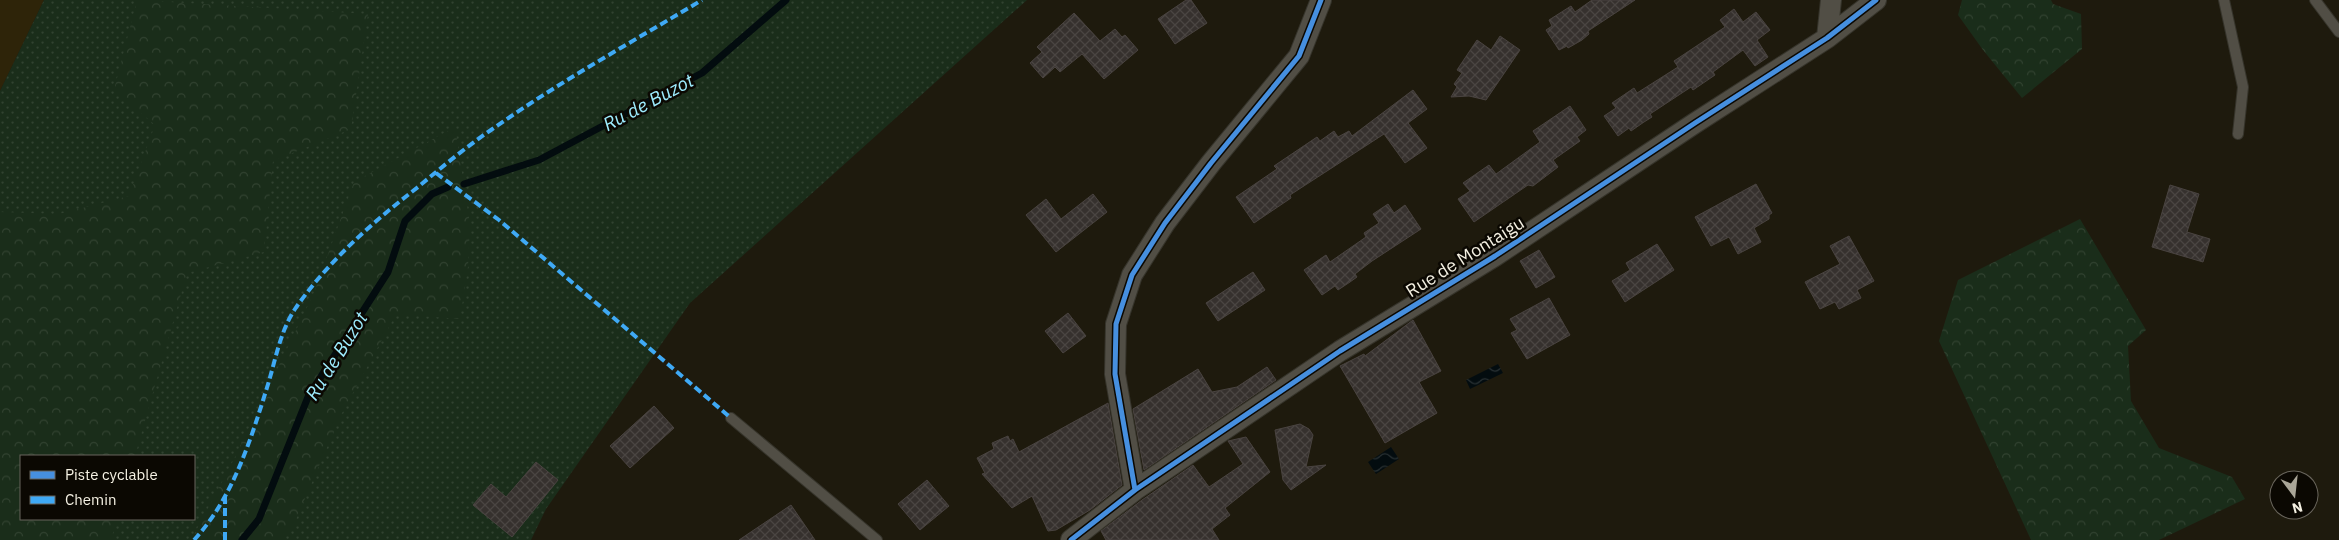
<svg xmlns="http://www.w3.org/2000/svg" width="2339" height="540" font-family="'IBM Plex Sans',sans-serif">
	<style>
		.built { fill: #2e2409 }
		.grass { fill: url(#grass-dots); fill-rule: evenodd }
		.forest { fill: url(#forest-crowns) }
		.water { fill: url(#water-waves) }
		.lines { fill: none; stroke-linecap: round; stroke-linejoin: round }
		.stream { stroke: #030c0f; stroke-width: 7 }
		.building { fill: url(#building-cross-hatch); stroke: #494340 }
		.service-casing { stroke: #36342b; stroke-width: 12 }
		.minor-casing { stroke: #36342b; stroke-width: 22 }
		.service { stroke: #514e45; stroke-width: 10 }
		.minor { stroke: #514e45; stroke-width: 20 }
		.quiet { stroke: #3fa9f5; stroke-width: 4; stroke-dasharray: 8 4; stroke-linecap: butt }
		.cycleway-casing { stroke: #0b0802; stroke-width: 8 }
		.cycleway { stroke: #468fdf; stroke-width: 5 }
		.labels { text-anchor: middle; stroke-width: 5; stroke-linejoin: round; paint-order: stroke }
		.street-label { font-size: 18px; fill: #f5f1e3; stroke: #0b0802 }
		.water-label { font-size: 19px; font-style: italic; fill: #9debfd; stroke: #0b0802 }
	</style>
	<defs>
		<pattern id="grass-dots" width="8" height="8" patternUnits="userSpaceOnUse" patternTransform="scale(1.25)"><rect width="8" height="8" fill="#1a2d1a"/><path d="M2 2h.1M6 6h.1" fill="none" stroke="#314230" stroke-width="1.8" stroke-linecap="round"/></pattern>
		<pattern id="forest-crowns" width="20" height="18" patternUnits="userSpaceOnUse" patternTransform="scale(1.25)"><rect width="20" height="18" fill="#1a2d1a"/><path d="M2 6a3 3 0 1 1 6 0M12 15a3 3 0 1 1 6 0" fill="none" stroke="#314230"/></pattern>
		<pattern id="water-waves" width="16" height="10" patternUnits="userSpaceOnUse" patternTransform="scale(1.25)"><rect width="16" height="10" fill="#030c0f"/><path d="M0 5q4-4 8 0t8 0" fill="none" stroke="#283032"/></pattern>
		<pattern id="building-cross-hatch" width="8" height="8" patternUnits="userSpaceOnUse" patternTransform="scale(1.25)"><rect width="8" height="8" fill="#36312e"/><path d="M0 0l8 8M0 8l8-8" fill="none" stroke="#4a4542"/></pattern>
	</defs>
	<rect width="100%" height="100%" fill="#1e1a0d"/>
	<!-- built -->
	<path class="built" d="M 0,0 L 44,0 L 0,91 Z"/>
	<!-- grass -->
	<path class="grass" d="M 44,0 L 1027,0 L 690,303 L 546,509 L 531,540 L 0,540 L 0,91 ZM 21,456 L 194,456 L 194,519 L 21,519 Z"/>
	<!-- forest -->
	<path class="forest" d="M 137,0 L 368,14 L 351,129 L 273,161 L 264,252 L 187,273 L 135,456 L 21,456 L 21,519 L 117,519 L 111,540 L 0,540 L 0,212 L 59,214 L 129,196 L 155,125 L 114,90 Z
		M 1962,0 L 2051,0 L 2053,4 L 2081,14 L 2082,49 L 2022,98 L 1983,50 L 1958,15 Z
		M 455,127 L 470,225 L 468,267 L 460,319 L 396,314 L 341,415 L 294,524 L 279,540 L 191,540 L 230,467 L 314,293 L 354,182 Z
		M 2080,219 L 2146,330 L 2128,346 L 2131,401 L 2159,448 L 2232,477 L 2245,499 L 2159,540 L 2031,540 L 1939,341 L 1958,280 Z"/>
	<!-- water -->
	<path class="water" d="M 1498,364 L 1503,373 L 1470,389 L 1466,380 Z
		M 1391,447 L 1399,459 L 1376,474 L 1368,462 Z"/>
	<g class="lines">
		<!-- stream -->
		<path class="stream" d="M 464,184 L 539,160 L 702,73 L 786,0
			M 242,540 L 259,519 L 308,397 L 388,272 L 405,221 L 432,194 L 448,187"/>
	</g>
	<!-- building -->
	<path class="building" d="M 1186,0 L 1191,0 L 1207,23 L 1175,44 L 1158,19 Z
		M 1592,0 L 1635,0 L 1588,31 L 1589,34 L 1582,40 L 1568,48 L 1567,46 L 1559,50 L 1546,30 L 1552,26 L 1549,20 L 1571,6 L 1575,12 Z
		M 1734,9 L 1743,22 L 1756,12 L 1770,30 L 1757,40 L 1768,57 L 1755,66 L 1743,50 L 1713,72 L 1715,75 L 1693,90 L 1691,87 L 1650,114 L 1652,117 L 1644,122 L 1631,131 L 1629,128 L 1618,136 L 1604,116 L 1616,108 L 1612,103 L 1634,88 L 1637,93 L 1678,67 L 1674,61 L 1725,27 L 1720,20 Z
		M 1074,13 L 1100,41 L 1115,29 L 1122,37 L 1125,35 L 1138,50 L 1104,79 L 1082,54 L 1060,72 L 1055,67 L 1043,78 L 1030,63 L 1042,52 L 1037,47 Z
		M 1500,36 L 1520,50 L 1486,100 L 1469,96 L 1451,97 L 1457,87 L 1454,84 L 1462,73 L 1457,70 L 1477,40 L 1491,50 Z
		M 1413,90 L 1427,109 L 1408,123 L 1427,148 L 1405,163 L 1384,134 L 1290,195 L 1291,198 L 1254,223 L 1236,197 L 1277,169 L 1274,166 L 1317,137 L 1320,141 L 1334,131 L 1338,137 L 1349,131 L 1352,136 Z
		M 1570,106 L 1586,130 L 1577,137 L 1580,141 L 1553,160 L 1558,167 L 1533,186 L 1528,185 L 1474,222 L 1458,199 L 1470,191 L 1463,183 L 1489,165 L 1496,174 L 1540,142 L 1533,131 Z
		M 1756,184 L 1772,213 L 1769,215 L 1769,219 L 1754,228 L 1761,242 L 1738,254 L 1729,237 L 1711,246 L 1695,217 Z
		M 2170,185 L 2199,194 L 2187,232 L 2210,239 L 2203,262 L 2152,247 Z
		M 1093,194 L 1107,212 L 1056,252 L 1026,215 L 1046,199 L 1061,219 Z
		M 1388,204 L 1394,213 L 1405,205 L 1421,229 L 1372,261 L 1355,274 L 1357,277 L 1350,282 L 1338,290 L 1335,286 L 1322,295 L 1304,270 L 1326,255 L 1330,262 L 1366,237 L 1364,233 L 1379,223 L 1373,214 Z
		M 1849,236 L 1874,281 L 1857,290 L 1861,298 L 1839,309 L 1835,302 L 1820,309 L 1805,282 L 1840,264 L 1830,246 Z
		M 1657,244 L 1674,270 L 1625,302 L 1612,281 L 1630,270 L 1626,263 Z
		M 1539,250 L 1555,277 L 1536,288 L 1520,261 Z
		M 1253,272 L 1265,290 L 1218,321 L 1206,303 Z
		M 1549,298 L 1570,335 L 1527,359 L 1511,333 L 1517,330 L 1510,319 Z
		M 1068,313 L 1086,336 L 1063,353 L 1045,331 Z
		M 1413,320 L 1441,371 L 1419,382 L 1437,413 L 1385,443 L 1340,366 L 1364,354 L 1365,356 Z
		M 1267,367 L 1276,380 L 1144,470 L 1133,409 L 1198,369 L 1212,392 L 1237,387 Z
		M 1108,403 L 1122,485 L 1090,510 L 1056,530 L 1048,531 L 1032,496 L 1012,508 L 982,474 L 985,473 L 977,458 L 994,449 L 992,443 L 1008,436 L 1010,441 L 1013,439 L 1019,452 Z
		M 654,406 L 674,428 L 630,468 L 610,446 Z
		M 1300,424 L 1309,429 L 1313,435 L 1306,467 L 1326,465 L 1291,490 L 1283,480 L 1275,430 Z
		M 1246,437 L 1270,472 L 1225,508 L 1230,515 L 1212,529 L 1219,540 L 1106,540 L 1101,531 L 1142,500 L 1193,465 L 1209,487 L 1243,464 L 1228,441 Z
		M 536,462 L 558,480 L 512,537 L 473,505 L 491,484 L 506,497 Z
		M 927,480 L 949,506 L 920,530 L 898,504 Z
		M 791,505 L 815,540 L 739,540 Z"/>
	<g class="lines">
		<defs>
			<path id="service" d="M 2224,0 L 2243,87 L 2238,134
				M 2315,0 L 2339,32
				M 731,418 L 877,540"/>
			<path id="minor" d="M 1827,38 L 1831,0
				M 1135,490 L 1115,374 L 1116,324 L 1132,275 L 1165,223 L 1211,163 L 1299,56 L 1321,0
				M 1071,540 L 1135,490 L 1340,351 L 1495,256 L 1695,123 L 1827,38 L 1876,0"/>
		</defs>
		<!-- service casing -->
		<use href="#service" class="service-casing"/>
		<!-- minor casing -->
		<use href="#minor" class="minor-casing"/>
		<!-- service -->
		<use href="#service" class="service"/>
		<!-- minor -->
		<use href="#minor" class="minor"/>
		<!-- quiet -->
		<path class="quiet" d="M 436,173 L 499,220 L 731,418
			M 194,540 C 234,497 252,436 269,381 C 276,357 281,330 295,309 C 328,261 373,222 418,187 C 442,167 466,147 491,130 C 559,82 632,42 702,0
			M 225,540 L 225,495"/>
		<defs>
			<path id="cycleway" d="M 1135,490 L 1115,374 L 1116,324 L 1132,275 L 1165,223 L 1211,163 L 1299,56 L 1321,0
				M 1071,540 L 1135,490 L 1340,351 L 1495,256 L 1695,123 L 1827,38 L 1876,0"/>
		</defs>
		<!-- cycleway casing -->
		<use href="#cycleway" class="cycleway-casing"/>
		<!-- cycleway -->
		<use href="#cycleway" class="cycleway"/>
	</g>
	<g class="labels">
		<!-- street labels -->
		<g class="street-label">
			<text transform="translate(1465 257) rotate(-32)" y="6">Rue de Montaigu</text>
		</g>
		<!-- water labels -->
		<g class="water-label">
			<text transform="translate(648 102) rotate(-28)" y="7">Ru de Buzot</text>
			<text transform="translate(336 356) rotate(-58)" y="7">Ru de Buzot</text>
		</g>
	</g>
	<!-- legend -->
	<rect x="20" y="455" width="175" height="65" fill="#0b0802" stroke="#69655c"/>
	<rect x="30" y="471" width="25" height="8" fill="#468fdf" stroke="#69655c"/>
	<text x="65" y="480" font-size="15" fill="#f5f1e3">Piste cyclable</text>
	<rect x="30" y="496" width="25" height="8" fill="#3fa9f5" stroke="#69655c"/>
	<text x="65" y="505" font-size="15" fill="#f5f1e3">Chemin</text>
	<!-- north arrow -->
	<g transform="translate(2294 495) rotate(165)"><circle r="24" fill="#0b0802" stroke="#69655c"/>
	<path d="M0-4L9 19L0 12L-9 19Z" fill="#aaa698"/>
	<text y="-8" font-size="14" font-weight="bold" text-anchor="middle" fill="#f5f1e3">N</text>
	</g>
</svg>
